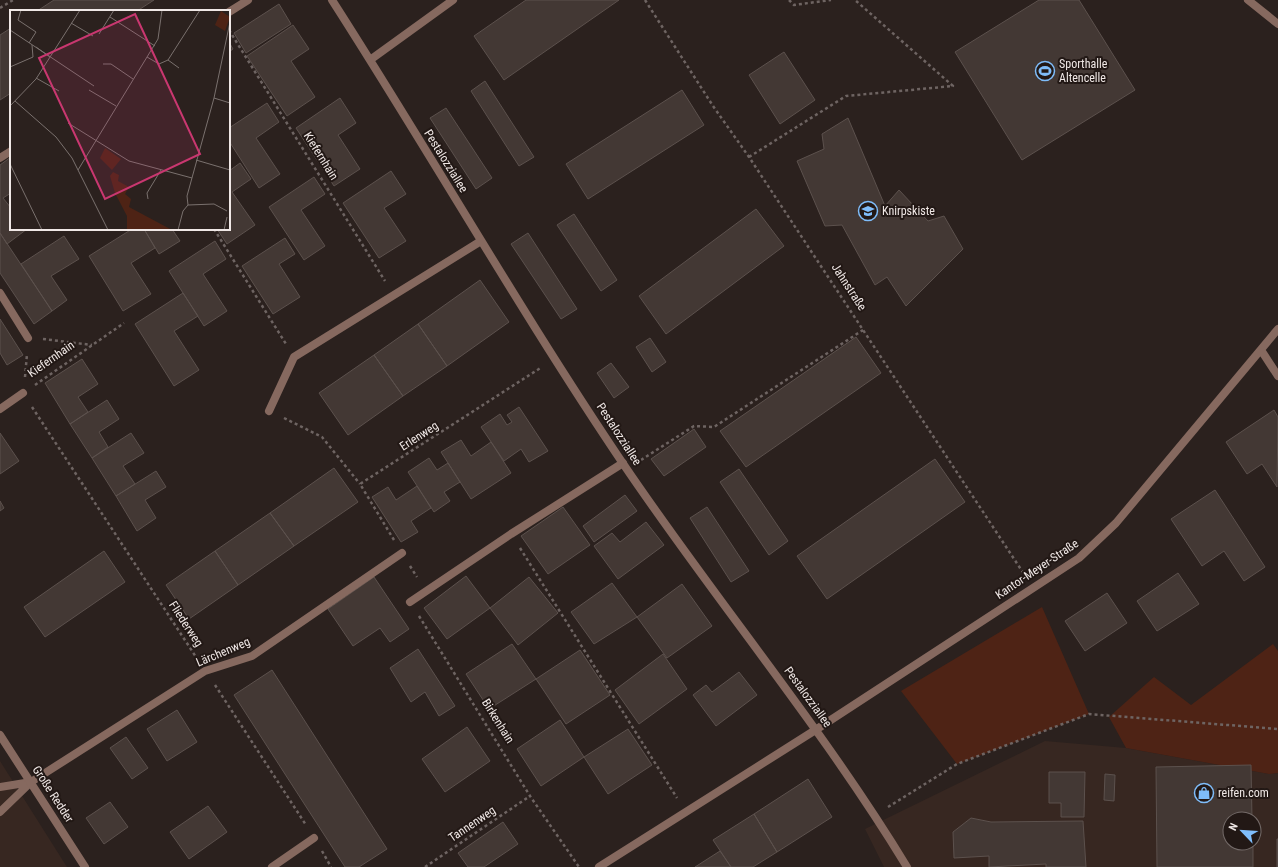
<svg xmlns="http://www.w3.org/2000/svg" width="1278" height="867" font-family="'Roboto Condensed',sans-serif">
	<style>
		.built { fill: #372721; fill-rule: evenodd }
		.green { fill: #4e2315 }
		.building { fill: #433834; stroke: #5c514d }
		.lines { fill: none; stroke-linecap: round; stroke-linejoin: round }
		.path { stroke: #6e6462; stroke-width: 2.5; stroke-dasharray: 3 3; stroke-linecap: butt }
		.service { stroke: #86695f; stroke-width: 8 }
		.minor { stroke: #86695f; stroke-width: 8 }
		.tertiary { stroke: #86695f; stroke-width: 8 }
		.labels { text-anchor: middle; stroke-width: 4; stroke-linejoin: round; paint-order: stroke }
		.poi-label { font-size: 12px; fill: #f0e8e6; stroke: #221815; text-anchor: start }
		.street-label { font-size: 12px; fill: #f0e8e6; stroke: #221815 }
		.inset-road { fill: none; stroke: #7a716e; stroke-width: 1 }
		.view { fill: #c93770; fill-opacity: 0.15; stroke: #c93770; stroke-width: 2 }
		.inset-edge { fill: none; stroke: #f0e8e6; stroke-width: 2 }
	</style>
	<rect width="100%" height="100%" fill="#2b211e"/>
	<!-- built -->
	<path class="built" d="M 1045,741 L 1126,748 L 1269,774 L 1278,773 L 1278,867 L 884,867 L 865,829 ZM 1230,819 L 1254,819 L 1254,843 L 1230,843 Z
		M 0,761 L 67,867 L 0,867 Z"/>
	<!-- green -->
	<path class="green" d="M 1042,607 L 1089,714 L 957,764 L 901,691 Z
		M 1273,644 L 1278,651 L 1278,773 L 1269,774 L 1126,748 L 1109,717 L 1154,677 L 1191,705 Z"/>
	<!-- building -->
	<path class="building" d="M 54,0 L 154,0 L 137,11 L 37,11 Z
		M 526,0 L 619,0 L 504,80 L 474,36 Z
		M 1039,0 L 1079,0 L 1135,90 L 1022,160 L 955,52 Z
		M 279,4 L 291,24 L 246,53 L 234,33 Z
		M 293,25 L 309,49 L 291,61 L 315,97 L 287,116 L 247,56 Z
		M 11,28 L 11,93 L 0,100 L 0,35 Z
		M 229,42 L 233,49 L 229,52 Z
		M 784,52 L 815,100 L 780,124 L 749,75 Z
		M 485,81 L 534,157 L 519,166 L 471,91 Z
		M 682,90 L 704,125 L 588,199 L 566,164 Z
		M 340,98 L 356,123 L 338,135 L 360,169 L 334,186 L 296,128 Z
		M 267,103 L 279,122 L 256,138 L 280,174 L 259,188 L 229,141 L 229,128 Z
		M 446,108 L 492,178 L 476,189 L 430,118 Z
		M 848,118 L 885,206 L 899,190 L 928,221 L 944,216 L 963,249 L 906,306 L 887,277 L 875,285 L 842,225 L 825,226 L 797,161 L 824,149 L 822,134 Z
		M 11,157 L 11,193 L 3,198 L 11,208 L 11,229 L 27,229 L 7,244 L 0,233 L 0,165 Z
		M 240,163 L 251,179 L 232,192 L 255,225 L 227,244 L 217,229 L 229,229 L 229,171 Z
		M 391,171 L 406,194 L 384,208 L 406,241 L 379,258 L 343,203 Z
		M 314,177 L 325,194 L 301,210 L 325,246 L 304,260 L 269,207 Z
		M 756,209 L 784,246 L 666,334 L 639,296 Z
		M 574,214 L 617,280 L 601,291 L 557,225 Z
		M 132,229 L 144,229 L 155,248 L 131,263 L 151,294 L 123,311 L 89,256 Z
		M 144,229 L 172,229 L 180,241 L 159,254 Z
		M 0,233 L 52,311 L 34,324 L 0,273 Z
		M 528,233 L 577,309 L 561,319 L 511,244 Z
		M 64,236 L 79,259 L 51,276 L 67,300 L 52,311 L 21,264 Z
		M 285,238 L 295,254 L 279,264 L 300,297 L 273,314 L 242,266 Z
		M 215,241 L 226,259 L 203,274 L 227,311 L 204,326 L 169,271 Z
		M 480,280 L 509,322 L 447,366 L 418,324 Z
		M 183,293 L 198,316 L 174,331 L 199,370 L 174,386 L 135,324 Z
		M 0,319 L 23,355 L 7,365 L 0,353 Z
		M 418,324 L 447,366 L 403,396 L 374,355 Z
		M 856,337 L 881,373 L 746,467 L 720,431 Z
		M 650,338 L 666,362 L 652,372 L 636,347 Z
		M 374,355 L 403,396 L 348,435 L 319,393 Z
		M 82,359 L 98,384 L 78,397 L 88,412 L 70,424 L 45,383 Z
		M 611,363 L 629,387 L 614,398 L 597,373 Z
		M 107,400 L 119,419 L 99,432 L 108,447 L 92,458 L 70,424 Z
		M 519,407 L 548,451 L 529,462 L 521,449 L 504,461 L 481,427 L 500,414 L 507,425 L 512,422 L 507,415 Z
		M 1274,410 L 1278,417 L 1277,487 L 1262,464 L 1247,474 L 1226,442 Z
		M 694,429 L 706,447 L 664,476 L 651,459 Z
		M 0,433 L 19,461 L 0,474 Z
		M 131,433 L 144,453 L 123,466 L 135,484 L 116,496 L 92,458 Z
		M 461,440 L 471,456 L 491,442 L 511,473 L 471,499 L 441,452 Z
		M 429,458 L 437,470 L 448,463 L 460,482 L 444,492 L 450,501 L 434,512 L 408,472 Z
		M 935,459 L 965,502 L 827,599 L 797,556 Z
		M 334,468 L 358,502 L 294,546 L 270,513 Z
		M 739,469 L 788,541 L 769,555 L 720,482 Z
		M 156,471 L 166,487 L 145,500 L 156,518 L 137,531 L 116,496 Z
		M 417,486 L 431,508 L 411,521 L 418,532 L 401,542 L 372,497 L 388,487 L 396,500 Z
		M 1215,490 L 1265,567 L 1244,581 L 1224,551 L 1202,566 L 1171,519 Z
		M 625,495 L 637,511 L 594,542 L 583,526 Z
		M 0,501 L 4,508 L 0,511 Z
		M 563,507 L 590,545 L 548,574 L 521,536 Z
		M 707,507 L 749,571 L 731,582 L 690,518 Z
		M 270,513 L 294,546 L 238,585 L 215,551 Z
		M 646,522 L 664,545 L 618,579 L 594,546 L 612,533 L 620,542 Z
		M 104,551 L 125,582 L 45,637 L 24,607 Z
		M 215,551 L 238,585 L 189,619 L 166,585 Z
		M 1178,573 L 1199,604 L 1157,631 L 1137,601 Z
		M 466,576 L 490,608 L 447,639 L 424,608 Z
		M 374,577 L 409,629 L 390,642 L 380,628 L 353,646 L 328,609 Z
		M 529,577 L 558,613 L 518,645 L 490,608 Z
		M 612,583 L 637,617 L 594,644 L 571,612 Z
		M 682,584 L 712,626 L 667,658 L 637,617 Z
		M 1107,593 L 1127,623 L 1085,651 L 1065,621 Z
		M 512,644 L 536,679 L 489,709 L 466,674 Z
		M 418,649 L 455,706 L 439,716 L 425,692 L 411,702 L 390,668 Z
		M 580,650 L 610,695 L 566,724 L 536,679 Z
		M 663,654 L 687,689 L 639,724 L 615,690 Z
		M 272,670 L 387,849 L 359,867 L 345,867 L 234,695 Z
		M 739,672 L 757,695 L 716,726 L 693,695 L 706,685 L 712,692 Z
		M 177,710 L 197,742 L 167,761 L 147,729 Z
		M 560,720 L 584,757 L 541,786 L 517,749 Z
		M 467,727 L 490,761 L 445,792 L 422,759 Z
		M 628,729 L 652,765 L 608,794 L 584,757 Z
		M 126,737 L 148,768 L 132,779 L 110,748 Z
		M 1251,765 L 1252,819 L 1230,819 L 1230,843 L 1253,843 L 1253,867 L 1157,867 L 1156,767 Z
		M 1049,772 L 1085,772 L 1084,817 L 1061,817 L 1061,803 L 1049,803 Z
		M 1105,774 L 1115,775 L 1114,801 L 1104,800 Z
		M 808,779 L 832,817 L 777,852 L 754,814 Z
		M 110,802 L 128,827 L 104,844 L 86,818 Z
		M 208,806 L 227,832 L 189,859 L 170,832 Z
		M 754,814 L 777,852 L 753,867 L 731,867 L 713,840 Z
		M 971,818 L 991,822 L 1083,821 L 1086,867 L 1046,867 L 1046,864 L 989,867 L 989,856 L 954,858 L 953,832 Z
		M 503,822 L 518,844 L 484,867 L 468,867 L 458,853 Z
		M 1277,839 L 1278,839 L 1278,867 L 1277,867 Z
		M 720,851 L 731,867 L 695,867 Z"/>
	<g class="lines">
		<!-- path -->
		<path class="path" d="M 645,0 L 713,106 L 749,157 L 1024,574
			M 789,0 L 794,5 L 831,0
			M 0,8 L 13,0
			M 229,30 L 385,281
			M 749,157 L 846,96 L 953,86 L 855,0
			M 214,229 L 286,344
			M 43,339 L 92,345
			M 25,377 L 27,354
			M 35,385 L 124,323
			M 32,407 L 196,657
			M 284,418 L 322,437 L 360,484
			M 641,460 L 694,426 L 714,427 L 863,330
			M 394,540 L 360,484 L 542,367
			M 520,548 L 677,798
			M 410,566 L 417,577
			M 419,616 L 530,796 L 579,867
			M 215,685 L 306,825
			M 888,807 L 957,764 L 1089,714 L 1278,729
			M 322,851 L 331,867
			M 425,867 L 530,796"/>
		<!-- service -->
		<path class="service" d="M 229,12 L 248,0
			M 0,158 L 11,151
			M 0,293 L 28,338
			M 410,602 L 511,534 L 623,463"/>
		<!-- minor -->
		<path class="minor" d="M 332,0 C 431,154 522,314 624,465 C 716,601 822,727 907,867
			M 1248,0 L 1278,24
			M 370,60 L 453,0
			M 1261,350 L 1278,376
			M 0,409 L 23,393
			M 269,411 L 294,357 L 481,241
			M 0,787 L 31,782
			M 0,812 L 31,782 L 205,671 L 252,656 L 402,553
			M 272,867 L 314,838
			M 599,867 L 817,729 L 1079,558 L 1116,523 L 1278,329"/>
		<!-- tertiary -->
		<path class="tertiary" d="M 0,735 L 85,867"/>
	</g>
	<!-- icons -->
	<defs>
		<symbol id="stadium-ring" viewBox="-11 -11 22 22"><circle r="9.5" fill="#221815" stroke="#7fbdfa" stroke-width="1.5"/><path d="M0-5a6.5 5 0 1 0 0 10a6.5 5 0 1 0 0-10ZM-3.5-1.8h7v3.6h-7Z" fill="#7fbdfa"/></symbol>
		<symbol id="school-ring" viewBox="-11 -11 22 22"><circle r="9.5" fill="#221815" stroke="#7fbdfa" stroke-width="1.5"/><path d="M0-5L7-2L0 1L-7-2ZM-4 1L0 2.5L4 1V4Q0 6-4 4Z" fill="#7fbdfa"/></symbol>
		<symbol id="shop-ring" viewBox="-11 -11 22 22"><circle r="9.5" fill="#221815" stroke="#7fbdfa" stroke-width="1.5"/><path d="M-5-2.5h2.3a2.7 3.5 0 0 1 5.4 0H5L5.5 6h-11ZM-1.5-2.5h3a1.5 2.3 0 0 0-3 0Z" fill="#7fbdfa"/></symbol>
	</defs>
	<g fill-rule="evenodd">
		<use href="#stadium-ring" x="1034" y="60" width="22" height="22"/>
		<use href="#school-ring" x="857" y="200" width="22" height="22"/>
		<use href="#shop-ring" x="1193" y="782" width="22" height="22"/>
	</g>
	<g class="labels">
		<!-- poi labels -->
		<g class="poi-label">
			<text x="1059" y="68">Sporthalle<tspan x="1059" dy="14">Altencelle</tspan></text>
			<text x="882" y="215">Knirpskiste</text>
			<text x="1218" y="797">reifen.com</text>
		</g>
		<!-- street labels -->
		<g class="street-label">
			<text transform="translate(321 156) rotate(58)" y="4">Kiefernhain</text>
			<text transform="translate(446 161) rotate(58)" y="4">Pestalozziallee</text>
			<text transform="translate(849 287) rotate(57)" y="4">Jahnstraße</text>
			<text transform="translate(51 359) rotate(-35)" y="4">Kiefernhain</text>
			<text transform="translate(619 434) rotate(57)" y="4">Pestalozziallee</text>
			<text transform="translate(419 436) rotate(-33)" y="4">Erlenweg</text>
			<text transform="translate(1037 569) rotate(-34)" y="4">Kantor-Meyer-Straße</text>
			<text transform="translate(186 624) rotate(57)" y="4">Fliederweg</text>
			<text transform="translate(223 652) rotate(-23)" y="4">Lärchenweg</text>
			<text transform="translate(808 697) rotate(54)" y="4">Pestalozziallee</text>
			<text transform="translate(498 721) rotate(58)" y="4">Birkenhain</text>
			<text transform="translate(53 794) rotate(57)" y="4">Große Redder</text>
			<text transform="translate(472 824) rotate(-34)" y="4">Tannenweg</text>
		</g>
	</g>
	<!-- overview -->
	<g transform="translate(10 10)">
		<rect width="220" height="220" fill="#2b211e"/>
		<path d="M 211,1 L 220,7 L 215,21 L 205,15 ZM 95,138 L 111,149 L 102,160 L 90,148 ZM 103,162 L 109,165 L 108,171 L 119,177 L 115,184 L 121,189 L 119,197 L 162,220 L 117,220 L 117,206 L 105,183 L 100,166 Z" fill="#4e2315"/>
		<path class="inset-road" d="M 11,0 L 8,10 L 26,22 L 19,33M 100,7 L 145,36M 61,13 L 83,26M 0,20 L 84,76M 89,24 L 104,0M 26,37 L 40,47M 137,47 L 149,54 L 158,50 L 190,0M 158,50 L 169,58M 93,54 L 101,54 L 123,69M 0,57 L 23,47 L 22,35M 26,68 L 49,81M 79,80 L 106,96M 204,88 L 220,93M 5,91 L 46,127 L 62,148 L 98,220M 0,96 L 26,69 L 70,0M 58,113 L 119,151 L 182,168M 186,150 L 220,160M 0,154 L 32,220M 68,160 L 148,29 L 152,0M 138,189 L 137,183 L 151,160M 178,195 L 204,194 L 217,201M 168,220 L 173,201 L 178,195 L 177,186 L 204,88 L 220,12M 214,220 L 217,207"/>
		<path class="view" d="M 125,4 L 190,144 L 95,189 L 29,48 Z"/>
		<rect width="220" height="220" class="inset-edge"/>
	</g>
	<!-- north arrow -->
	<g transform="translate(1242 831) rotate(295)"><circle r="19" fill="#221815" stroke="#746b69"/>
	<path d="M0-3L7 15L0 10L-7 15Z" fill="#7fbdfa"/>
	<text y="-6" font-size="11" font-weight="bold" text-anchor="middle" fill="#f0e8e6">N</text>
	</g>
</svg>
